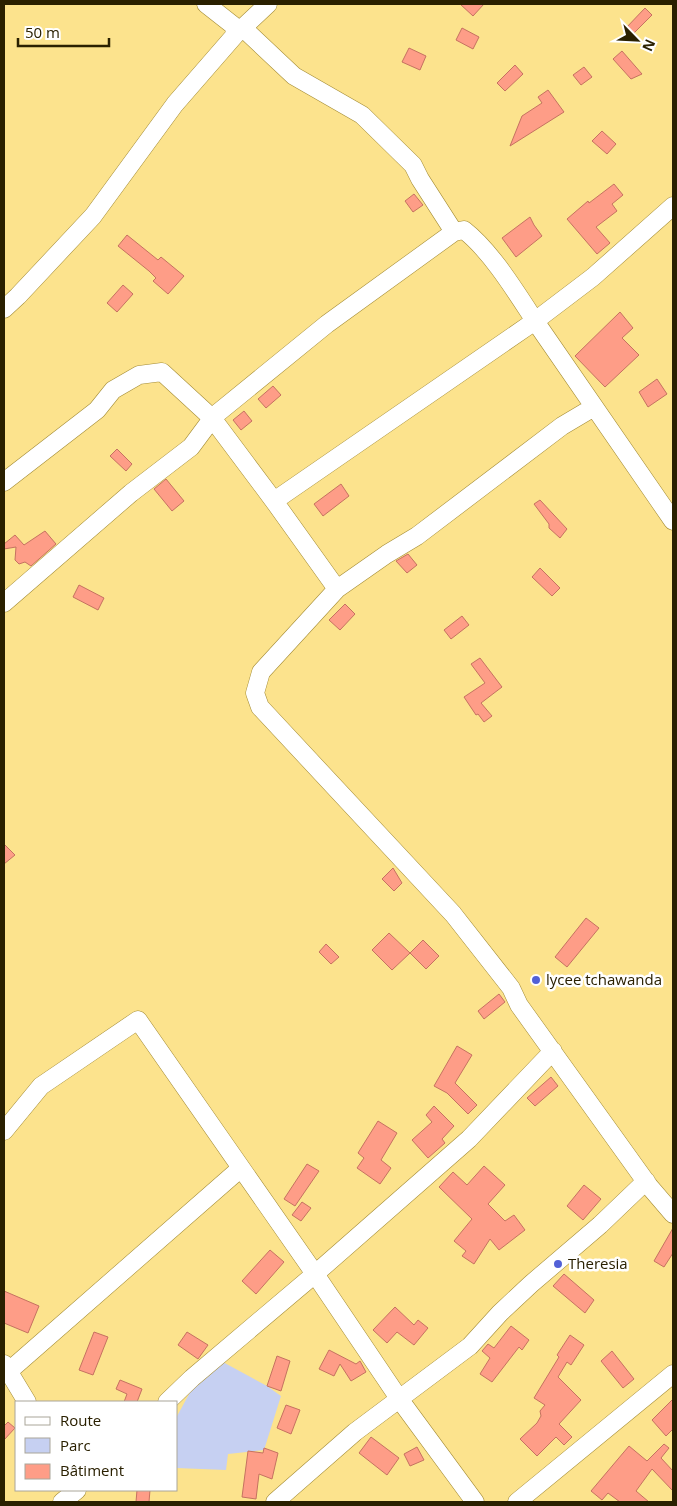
<svg xmlns="http://www.w3.org/2000/svg" width="677" height="1506" font-family="'Open Sans',sans-serif">
	<style>
		.green { fill: #c6d0f2 }
		.building { fill: #fe9d87; stroke: #c57260 }
		.lines { fill: none; stroke-linecap: round; stroke-linejoin: round }
		.minor-casing { stroke: #a38b34; stroke-width: 19 }
		.minor { stroke: #fff; stroke-width: 18 }
		.poi-dot { fill: #5261d7; stroke: #fff; stroke-width: 2 }
		.labels { text-anchor: middle; stroke-width: 5; stroke-linejoin: round; paint-order: stroke }
		.poi-label { font-size: 15px; fill: #2a2000; stroke: #fff; text-anchor: start }
	</style>
	<rect width="100%" height="100%" fill="#fce38d"/>
	<!-- green -->
	<path class="green" d="M 221,1361 L 267,1386 L 281,1396 L 264,1450 L 228,1454 L 226,1470 L 176,1468 L 176,1418 L 194,1385 Z"/>
	<!-- building -->
	<path class="building" d="M 460,4 L 484,4 L 473,16 Z
		M 645,8 L 652,15 L 632,35 L 625,29 Z
		M 462,28 L 479,37 L 473,49 L 456,40 Z
		M 409,48 L 426,56 L 420,70 L 402,62 Z
		M 622,51 L 642,74 L 631,79 L 613,59 Z
		M 515,65 L 523,74 L 505,91 L 497,83 Z
		M 584,67 L 592,77 L 581,85 L 573,75 Z
		M 548,90 L 564,112 L 510,146 L 522,116 L 542,103 L 538,97 Z
		M 602,131 L 616,144 L 607,154 L 592,141 Z
		M 614,184 L 623,195 L 612,204 L 617,211 L 596,227 L 610,243 L 597,254 L 567,219 L 588,201 L 589,203 Z
		M 414,194 L 423,205 L 413,212 L 405,201 Z
		M 530,217 L 534,225 L 542,236 L 516,257 L 502,238 Z
		M 127,235 L 158,260 L 161,257 L 184,276 L 168,294 L 153,281 L 156,278 L 149,271 L 118,246 Z
		M 123,285 L 133,294 L 117,312 L 107,303 Z
		M 620,312 L 633,328 L 622,338 L 639,355 L 605,387 L 575,356 Z
		M 657,379 L 667,394 L 648,407 L 639,392 Z
		M 273,386 L 281,395 L 266,408 L 258,399 Z
		M 244,411 L 252,421 L 241,430 L 233,420 Z
		M 117,449 L 132,464 L 126,471 L 110,456 Z
		M 166,479 L 184,501 L 172,511 L 154,489 Z
		M 341,484 L 349,496 L 323,516 L 314,504 Z
		M 540,500 L 567,529 L 560,538 L 549,528 L 549,524 L 534,504 Z
		M 45,531 L 56,544 L 31,566 L 25,562 L 19,564 L 15,560 L 16,547 L 4,549 L 4,544 L 15,535 L 24,545 Z
		M 408,554 L 417,565 L 407,573 L 396,561 Z
		M 540,568 L 560,588 L 552,596 L 532,577 Z
		M 79,585 L 104,598 L 98,610 L 73,597 Z
		M 345,604 L 355,614 L 340,630 L 329,620 Z
		M 462,616 L 469,625 L 451,639 L 444,630 Z
		M 480,658 L 502,687 L 481,703 L 492,716 L 484,722 L 478,714 L 476,715 L 464,697 L 485,683 L 471,664 Z
		M 4,844 L 15,855 L 4,864 Z
		M 393,868 L 402,883 L 394,891 L 382,879 Z
		M 586,918 L 599,928 L 567,967 L 555,957 Z
		M 389,933 L 410,953 L 392,970 L 372,950 Z
		M 423,940 L 439,956 L 426,969 L 410,953 Z
		M 326,944 L 339,957 L 331,964 L 319,952 Z
		M 499,994 L 505,1002 L 484,1019 L 478,1011 Z
		M 457,1046 L 472,1055 L 455,1083 L 477,1105 L 468,1114 L 447,1093 L 434,1086 Z
		M 551,1077 L 558,1086 L 535,1106 L 527,1098 Z
		M 434,1106 L 454,1126 L 442,1139 L 445,1143 L 428,1158 L 412,1140 L 432,1122 L 426,1115 Z
		M 378,1121 L 397,1133 L 381,1160 L 391,1168 L 380,1184 L 357,1168 L 364,1158 L 358,1153 Z
		M 307,1164 L 319,1171 L 295,1206 L 284,1199 Z
		M 484,1166 L 505,1185 L 488,1204 L 505,1221 L 514,1215 L 525,1230 L 499,1250 L 490,1239 L 474,1264 L 462,1256 L 466,1251 L 454,1241 L 472,1219 L 439,1187 L 453,1172 L 467,1185 Z
		M 584,1185 L 601,1199 L 583,1220 L 567,1206 Z
		M 302,1202 L 311,1208 L 301,1221 L 292,1215 Z
		M 673,1228 L 673,1253 L 664,1267 L 654,1261 Z
		M 270,1250 L 284,1262 L 256,1294 L 242,1281 Z
		M 564,1274 L 594,1300 L 585,1313 L 553,1286 Z
		M 4,1291 L 39,1306 L 28,1333 L 4,1323 Z
		M 395,1307 L 414,1325 L 418,1320 L 428,1328 L 414,1345 L 397,1332 L 387,1343 L 373,1330 Z
		M 511,1326 L 529,1340 L 522,1350 L 519,1347 L 492,1382 L 480,1374 L 490,1358 L 482,1351 L 488,1344 L 494,1348 Z
		M 94,1332 L 108,1337 L 93,1375 L 79,1370 Z
		M 187,1332 L 208,1345 L 198,1359 L 178,1345 Z
		M 570,1335 L 584,1345 L 571,1365 L 567,1362 L 558,1377 L 581,1400 L 559,1424 L 572,1437 L 564,1445 L 556,1437 L 537,1456 L 520,1439 L 537,1423 L 541,1416 L 540,1411 L 545,1405 L 534,1398 L 559,1357 L 557,1355 Z
		M 329,1350 L 356,1364 L 360,1361 L 366,1372 L 351,1381 L 340,1364 L 334,1376 L 319,1369 Z
		M 612,1351 L 634,1379 L 623,1388 L 601,1361 Z
		M 277,1356 L 290,1361 L 281,1391 L 267,1386 Z
		M 120,1380 L 142,1389 L 137,1402 L 124,1402 L 127,1394 L 116,1389 Z
		M 673,1399 L 673,1429 L 666,1436 L 652,1420 Z
		M 286,1405 L 300,1410 L 291,1434 L 277,1428 Z
		M 8,1422 L 15,1428 L 4,1440 L 4,1426 Z
		M 371,1437 L 399,1458 L 387,1475 L 359,1453 Z
		M 664,1444 L 669,1448 L 661,1458 L 673,1471 L 673,1491 L 652,1469 L 636,1491 L 649,1502 L 620,1502 L 608,1493 L 602,1500 L 591,1491 L 629,1446 L 647,1461 Z
		M 417,1447 L 424,1460 L 410,1466 L 404,1454 Z
		M 264,1448 L 278,1453 L 272,1479 L 259,1474 L 256,1499 L 242,1497 L 248,1451 L 263,1453 Z
		M 137,1490 L 150,1490 L 149,1502 L 136,1502 Z"/>
	<g class="lines">
		<defs>
			<path id="minor" d="M 206,4 L 234,26 L 235,35
				M 243,28 L 294,76 L 362,115 L 413,165 L 420,179 L 454,232
				M 4,309 L 18,296 L 93,216 L 175,104 L 235,35 L 268,4
				M 4,482 L 97,410 L 113,390 L 139,375 L 162,372 L 212,418 L 274,501 L 337,589 L 261,672 L 255,693 L 260,707 L 453,914 L 511,988 L 519,1005 L 649,1186 L 673,1214
				M 274,501 L 535,321 L 673,521
				M 337,589 L 387,554 L 417,536 L 562,426 L 594,407
				M 4,603 L 131,493 L 191,447 L 214,416 L 327,324 L 454,232 L 464,230 C 491,251 516,292 535,321 L 593,277 L 673,206
				M 4,1131 L 41,1086 L 138,1020 L 315,1274 L 400,1400 L 475,1502
				M 4,1364 L 27,1402
				M 9,1371 L 241,1168
				M 167,1402 L 192,1378 L 315,1274 L 469,1139 L 553,1051
				M 62,1502 L 77,1490
				M 275,1502 L 355,1432 L 470,1346 L 500,1313 L 531,1284 L 600,1225 L 646,1181
				M 517,1502 L 673,1374"/>
		</defs>
		<!-- minor casing -->
		<use href="#minor" class="minor-casing"/>
		<!-- minor -->
		<use href="#minor" class="minor"/>
	</g>
	<!-- markers -->
	<g class="poi-dot">
		<circle cx="536" cy="980" r="5"/>
		<circle cx="558" cy="1264" r="5"/>
	</g>
	<g class="labels">
		<!-- poi labels -->
		<g class="poi-label">
			<text x="546" y="985">lycee tchawanda</text>
			<text x="568" y="1269">Theresia</text>
		</g>
	</g>
	<!-- border -->
	<rect width="677" height="1506" fill="none" stroke="#2a2000" stroke-width="10"/>
	<!-- legend -->
	<rect x="15" y="1401" width="162" height="90" fill="#ffffff" stroke="#aaa699"/>
	<rect x="25" y="1417" width="25" height="8" fill="#ffffff" stroke="#aaa699"/>
	<text x="60" y="1426" font-size="15" fill="#2a2000">Route</text>
	<rect x="25" y="1438" width="25" height="15" fill="#c6d0f2" stroke="#aaa699"/>
	<text x="60" y="1451" font-size="15" fill="#2a2000">Parc</text>
	<rect x="25" y="1464" width="25" height="15" fill="#fe9d87" stroke="#aaa699"/>
	<text x="60" y="1476" font-size="15" fill="#2a2000">Bâtiment</text>
	<!-- north arrow -->
	<g transform="translate(637 40) rotate(114)" stroke="#ffffff" stroke-width="4" paint-order="stroke">
	<path d="M0-4L9 19L0 12L-9 19Z" fill="#2a2000"/>
	<text y="-8" font-size="14" font-weight="bold" text-anchor="middle" fill="#2a2000">N</text>
	</g>
	<!-- scale -->
	<path d="M18 38v8h91v-8" fill="none" stroke="#2a2000" stroke-width="2.5"/>
	<text x="25" y="38" font-size="15" fill="#2a2000" stroke="#ffffff" stroke-width="4" paint-order="stroke">50 m</text>
</svg>
